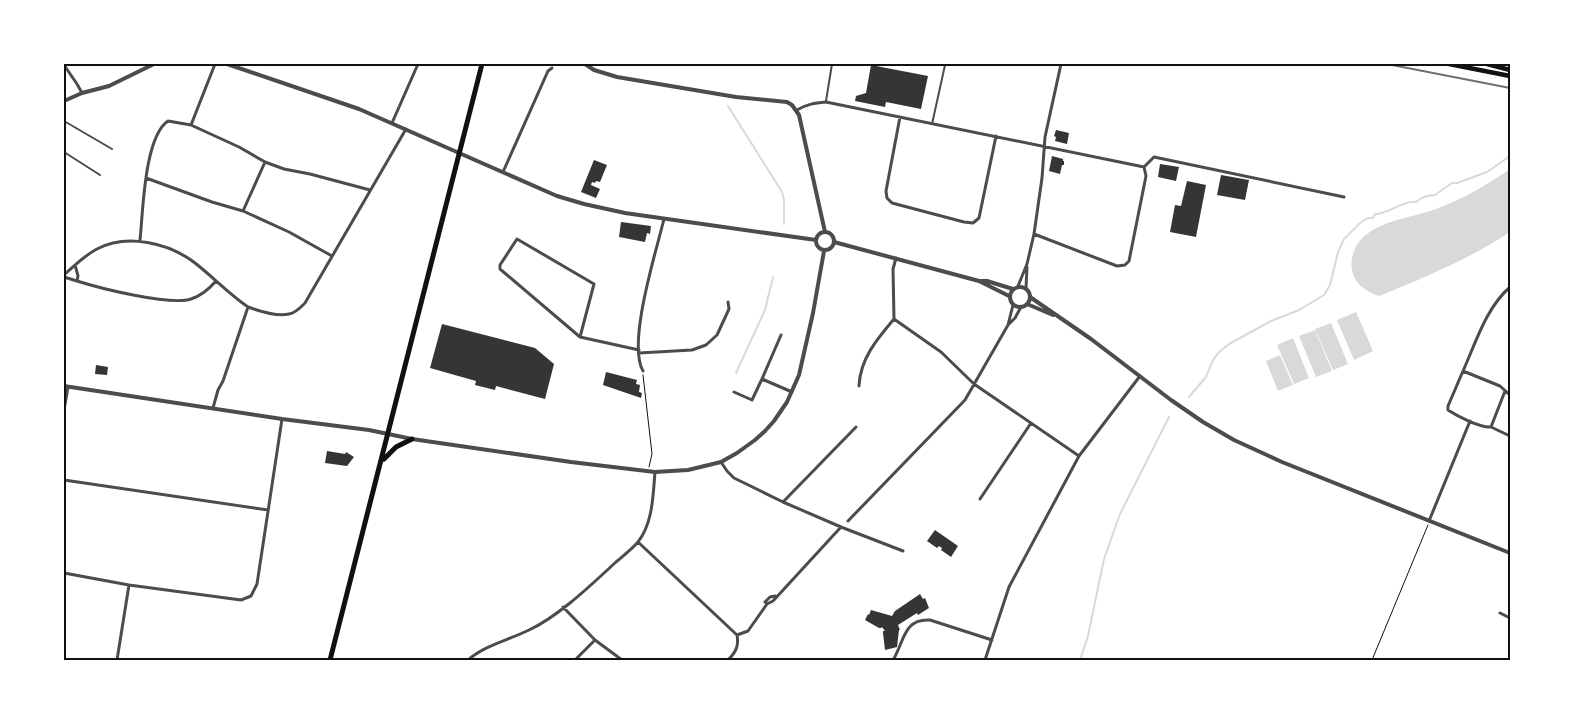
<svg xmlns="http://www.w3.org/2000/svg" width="1574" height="724" font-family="'Sofia Sans Condensed',sans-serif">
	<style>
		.water { fill: #d9d9d9 }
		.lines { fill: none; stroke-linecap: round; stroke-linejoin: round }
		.stream { stroke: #d9d9d9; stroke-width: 2 }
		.building { fill: #353535 }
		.path { stroke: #111; stroke-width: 1 }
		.service { stroke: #4c4c4c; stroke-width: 2 }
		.minor { stroke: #4c4c4c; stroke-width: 3 }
		.tertiary { stroke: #4c4c4c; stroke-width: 4 }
		.secondary { stroke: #111; stroke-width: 4.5 }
		.primary { stroke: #111; stroke-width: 5 }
		.rail { stroke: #707070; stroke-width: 2 }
		.neatline { fill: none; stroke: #111; stroke-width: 2 }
	</style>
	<rect width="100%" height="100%" fill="#fff"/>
	<!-- water -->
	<path class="water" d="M 1510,169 L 1510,232 C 1469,259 1424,278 1379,296 C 1373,294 1367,291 1362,287 C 1345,273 1350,246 1367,234 C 1385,220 1414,217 1436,209 C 1463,199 1487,185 1510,169 Z
		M 1356,312 L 1373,351 L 1354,360 L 1337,320 Z
		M 1331,323 L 1348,364 L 1333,370 L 1315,329 Z
		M 1315,330 L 1332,371 L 1316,377 L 1299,336 Z
		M 1293,338 L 1309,378 L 1294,384 L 1277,345 Z
		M 1280,355 L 1293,385 L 1278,391 L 1266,361 Z"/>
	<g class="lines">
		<!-- stream -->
		<path class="stream" d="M 728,106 L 782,192 L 784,200 L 784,224
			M 736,373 L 765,310 L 773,277
			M 1189,397 L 1206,377 L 1212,362 L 1218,353 L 1229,344 L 1271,321 L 1299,310 L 1324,295 L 1330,285 L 1338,252 L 1344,239 L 1360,223 L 1368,218 L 1373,218 L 1375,214 C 1388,214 1404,200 1416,202 C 1422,197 1428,195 1435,195 L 1452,183 L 1457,183 L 1487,172 L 1510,156
			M 1080,660 L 1088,636 L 1104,559 L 1120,514 L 1169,417"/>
	</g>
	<!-- building -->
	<path class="building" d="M 871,65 L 928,76 L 921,109 L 886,102 L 885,107 L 855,101 L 856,96 L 866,93 Z
		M 1056,130 L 1069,133 L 1067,144 L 1055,141 L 1056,137 L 1054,136 Z
		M 1052,156 L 1063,159 L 1063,161 L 1064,161 L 1064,165 L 1062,165 L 1060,174 L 1049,171 Z
		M 594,160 L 607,165 L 600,182 L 596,181 L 595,183 L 592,182 L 591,185 L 600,189 L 596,198 L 581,192 Z
		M 1160,164 L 1179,167 L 1176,181 L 1158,177 Z
		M 1221,175 L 1249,180 L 1245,200 L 1217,195 Z
		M 1187,181 L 1206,185 L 1196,237 L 1170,232 L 1175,205 L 1181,206 Z
		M 621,222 L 651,226 L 650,234 L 647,233 L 645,242 L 619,237 Z
		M 442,324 L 535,348 L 554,364 L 545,399 L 496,386 L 495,390 L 475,385 L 476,381 L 430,368 Z
		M 96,365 L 108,367 L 107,375 L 95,374 Z
		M 606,372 L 637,380 L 636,384 L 640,385 L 639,392 L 642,393 L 641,398 L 603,385 Z
		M 327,451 L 345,454 L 346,452 L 354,457 L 347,466 L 325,463 Z
		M 935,530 L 958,546 L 951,557 L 941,550 L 942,548 L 939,546 L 937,548 L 927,541 Z
		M 920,594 L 923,599 L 925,598 L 929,608 L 918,615 L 917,613 L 898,625 L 900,630 L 899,630 L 897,647 L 885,650 L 883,633 L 883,631 L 885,631 L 882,627 L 881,628 L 879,628 L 865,620 L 868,614 L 869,615 L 871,610 L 892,616 L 895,611 Z"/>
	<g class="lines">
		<!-- path -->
		<path class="path" d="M 643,375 L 652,454 L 649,467
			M 1372,660 L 1428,525"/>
		<!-- service -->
		<path class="service" d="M 826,101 L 832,64
			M 64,121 L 112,149
			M 932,124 L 945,65
			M 64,152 L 100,175"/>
		<!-- minor -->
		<path class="minor" d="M 64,65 L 77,84 L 82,93
			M 797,110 C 807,104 815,103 826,102 L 1144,167 L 1146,176 L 1129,261 L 1125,265 L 1117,266 L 1034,234
			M 900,117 L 886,191 L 887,198 L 892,203 L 964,222 L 973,223 L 979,218 L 996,136
			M 392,123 L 418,64
			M 191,125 L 239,147 L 265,162 L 284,169 L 310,174 L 370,190
			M 1144,167 L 1154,157 L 1344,197
			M 503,172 L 548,71 L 552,68
			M 146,178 L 212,202 L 243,211 L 289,232 L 332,256
			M 243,211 L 265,162
			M 140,240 C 143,213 144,137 168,121 L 191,125 L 215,64
			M 896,258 L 893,269 L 894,319 L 941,352 L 974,384 L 1079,456
			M 75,265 L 78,276 L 77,281 C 99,288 170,306 191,299 C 201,296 209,289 216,281
			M 64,275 C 74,266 85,255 97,249 C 127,233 169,243 195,263 C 213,277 229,294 248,307 L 223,381 L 218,390 L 213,408
			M 64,277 L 77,281
			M 1018,286 L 1027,264 L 1034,234 L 1042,178 L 1045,137 L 1061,64
			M 1026,288 L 1027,267
			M 1013,305 L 1008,325 L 1015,318 L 1021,307
			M 248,307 C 259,311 277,317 289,314 C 296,313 301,307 305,303 L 406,129
			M 781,335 L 762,379 L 792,392
			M 580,337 L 594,284 L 517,239 L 500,265 L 500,269 L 580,337 L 639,350
			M 639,353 L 692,350 L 706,345 L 717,335 L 729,309 L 728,302
			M 643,371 C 627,343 656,252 664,219
			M 1463,371 C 1476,342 1486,308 1510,287
			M 859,386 C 860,359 877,339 894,319
			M 1505,391 L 1491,427 C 1480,428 1457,416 1448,410 L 1448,406 L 1463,371 L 1500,386 L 1510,395
			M 734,392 L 752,400 L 762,379
			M 64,410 L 68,387
			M 1491,427 L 1510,436
			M 721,462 L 727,471 L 734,478 L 783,502 L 841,527 L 903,551
			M 64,480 L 268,510
			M 980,499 L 1031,423
			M 783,502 L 856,427
			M 848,521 L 965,400 L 1008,325
			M 1429,521 L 1470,421
			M 638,542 L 737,635
			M 64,573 L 129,585 L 241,600 L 251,596 L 257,584 L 282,419
			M 767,604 L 765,602 L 770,597 L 775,596
			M 563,607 L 595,640 L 622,660
			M 1500,613 L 1510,618
			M 737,635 L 748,631 L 767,604 L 773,601 L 841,527
			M 117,660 L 129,585
			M 468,660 C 485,645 509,640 529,630 C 559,616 591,585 616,562 C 623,556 632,549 638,542 C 653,523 653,495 655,472
			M 575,660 L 595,640
			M 728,660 C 736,652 739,646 737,635
			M 893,660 C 904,643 903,618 930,620 L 992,640
			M 985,660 L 1009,587 L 1079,456 L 1140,376"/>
		<!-- tertiary -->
		<path class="tertiary" d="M 227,64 L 359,109 L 557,196 L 584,204 L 625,213 L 816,240
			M 585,64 L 594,70 L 617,77 L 736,97 L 787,102 L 792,105 L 799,115 L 825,232
			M 64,101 L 82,93 L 109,86 L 154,64
			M816 241a9 9 0 1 1 18 0a9 9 0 1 1-18 0Z
			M 834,242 L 979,281 L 1009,296
			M 981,281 L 987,281 L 1013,289
			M1010 297a10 10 0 1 1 20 0a10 10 0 1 1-20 0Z
			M 1030,297 L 1091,339 L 1171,400 L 1203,422 L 1234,440 L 1282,462 L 1510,553
			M 1027,304 L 1053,315
			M 64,386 L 282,419 L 369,430 L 412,439 L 571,462 L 655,472 L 688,470 L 721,462 L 737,453 L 755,440 L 765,431 L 774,421 L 787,402 L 799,375 L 813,313 L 824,251"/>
		<!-- secondary -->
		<path class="secondary" d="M 1449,64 L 1510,76
			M 1487,64 L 1510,70"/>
		<!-- primary -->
		<path class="primary" d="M 384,459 L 396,447 L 412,439
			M 330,660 L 482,64"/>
		<!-- rail -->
		<path class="rail" d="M 1387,64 L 1510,88"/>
	</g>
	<!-- border -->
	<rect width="1574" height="724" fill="none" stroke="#ffffff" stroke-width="130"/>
	<rect x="65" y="65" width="1444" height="594" class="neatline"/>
</svg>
